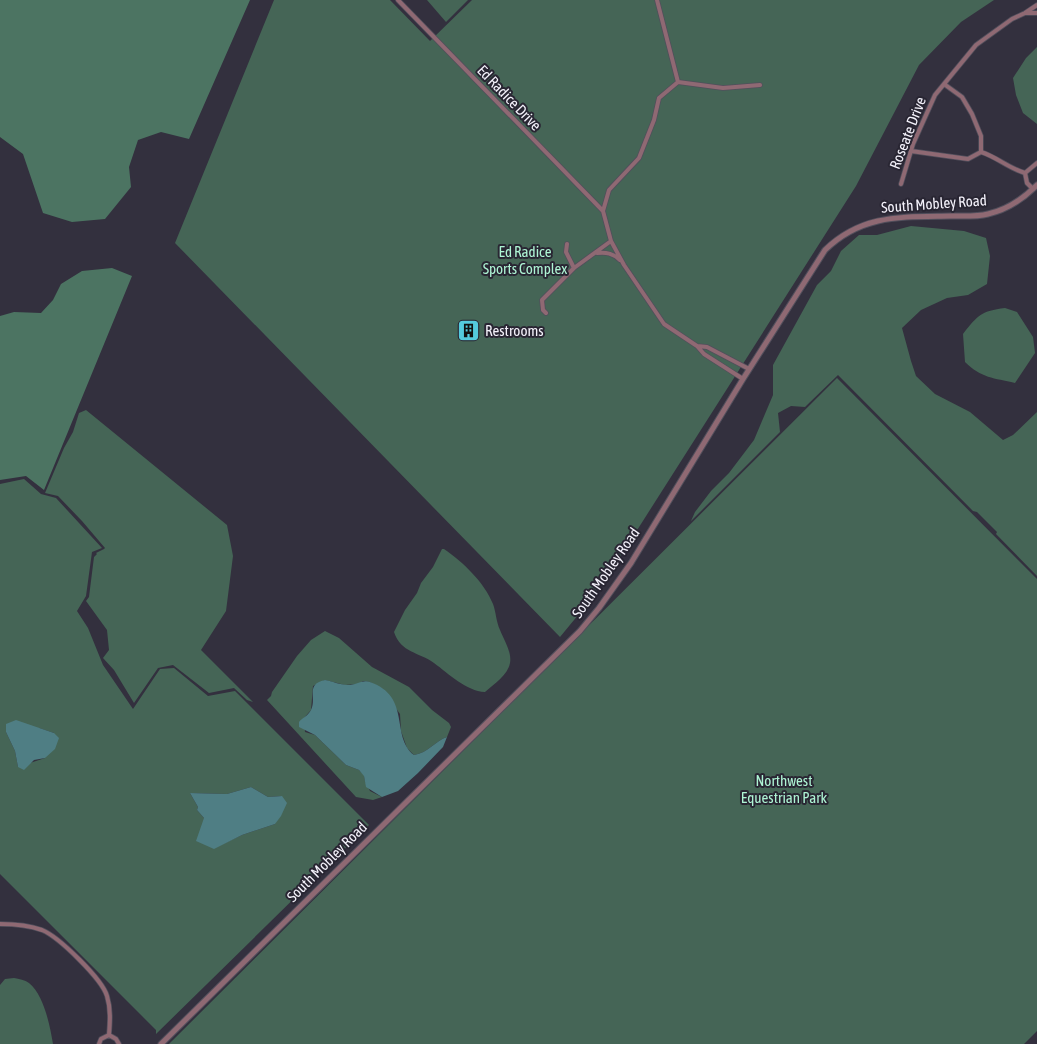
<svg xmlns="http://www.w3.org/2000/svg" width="1037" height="1044" font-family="'Asap Condensed',sans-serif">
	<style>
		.green { fill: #456556; fill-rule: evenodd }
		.forest { fill: #4c7462 }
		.water { fill: #4f7e84 }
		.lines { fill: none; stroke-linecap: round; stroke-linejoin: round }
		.minor-casing { stroke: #524f5c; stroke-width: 5.5 }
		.tertiary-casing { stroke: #524f5c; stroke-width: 7 }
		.minor { stroke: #8f6973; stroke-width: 4 }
		.tertiary { stroke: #8f6973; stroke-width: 5 }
		.labels { text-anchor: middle; stroke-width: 4; stroke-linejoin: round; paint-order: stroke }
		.street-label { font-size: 15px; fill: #f4f2fb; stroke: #292633 }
		.park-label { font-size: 15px; fill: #aef4d4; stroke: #292633 }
		.poi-label { font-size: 15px; fill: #f4f2fb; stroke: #292633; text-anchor: start }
	</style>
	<rect width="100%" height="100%" fill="#33303e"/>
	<!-- green -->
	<path class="green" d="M 274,0 L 390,0 L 430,41 L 472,0 L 994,0 L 961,22 L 919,65 L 856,186 L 620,557 L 588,603 L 560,637 L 175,243 Z
		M 427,0 L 468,0 L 446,22 Z
		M 1037,47 L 1037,124 L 1023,113 L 1016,95 L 1013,78 L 1026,58 Z
		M 911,226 L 964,231 L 986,238 L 990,256 L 987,284 L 968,295 L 947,298 L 921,310 L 902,328 L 911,361 L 916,376 L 935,394 L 970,412 L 1003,440 L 1013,435 L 1037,412 L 1037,576 L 996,534 L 997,532 L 977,512 L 973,511 L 838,375 L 805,407 L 791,406 L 778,413 L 780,432 L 691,521 L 695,512 L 711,491 L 729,473 L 754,440 L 773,395 L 773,365 L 817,285 L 831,271 L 841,251 L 859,235 L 877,235 Z
		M 1005,308 L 1017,312 L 1033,337 L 1035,353 L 1015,383 C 994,378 981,378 965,362 L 963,334 C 978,315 981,311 1005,308 Z
		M 837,378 L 1037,579 L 1037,1031 L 1024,1044 L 169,1044 Z
		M 86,410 L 227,525 L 233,556 L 226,611 L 201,650 L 253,702 L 247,700 L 234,688 L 209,693 L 173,665 L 158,668 L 134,703 L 114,670 L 103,658 L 109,650 L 107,630 L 86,601 L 89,597 L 94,557 L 97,554 L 96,553 L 104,549 L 105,548 L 82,521 L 58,496 L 45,493 L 64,448 L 73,432 L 79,413 Z
		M 24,479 L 41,494 L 56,498 L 102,548 L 92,552 L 86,596 L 77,611 L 88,628 L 103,665 L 133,709 L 160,669 L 174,668 L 208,696 L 235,691 L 369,825 L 156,1034 L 156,1030 L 0,874 L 0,484 ZM 39,728 L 54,733 L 45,758 L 18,767 L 15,751 L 6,732 ZM 251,787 L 268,797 L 282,796 L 275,824 L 242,835 L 214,848 L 204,818 L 197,810 L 198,807 L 190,793 L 227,794 Z
		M 442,549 L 444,549 C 463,562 484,582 493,604 C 496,612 496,621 500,630 C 504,640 512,652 510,663 C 508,675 494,684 485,692 C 466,691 449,674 434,663 C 419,652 401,653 394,632 L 405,610 L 417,593 L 421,583 L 433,567 Z
		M 325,631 L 339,638 L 372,667 L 409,687 L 432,710 L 449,723 L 451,727 L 447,737 C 435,741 428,753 414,755 L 407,748 L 401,731 L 400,714 L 382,689 L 370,682 L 363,681 L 358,684 L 345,685 L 325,680 L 313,686 L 311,710 L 304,718 L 305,732 L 315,735 L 346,765 L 359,770 L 364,775 L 365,781 L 370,791 L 382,797 L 373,800 L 356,797 L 267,700 L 271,696 L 272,692 L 297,656 L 311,640 Z
		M 14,978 C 19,979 25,980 29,983 C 44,995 50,1026 53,1044 L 0,1044 L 0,985 L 5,979 Z"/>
	<!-- forest -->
	<path class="forest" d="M 0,0 L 250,0 L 189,139 L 161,132 L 138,140 L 129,167 L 131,187 L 105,219 L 72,222 L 43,213 L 23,154 L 0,137 Z
		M 112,268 L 132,276 L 44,490 L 26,476 L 0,480 L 0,316 L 14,312 L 41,313 L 53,300 L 61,284 L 82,271 Z"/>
	<!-- water -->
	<path class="water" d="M 325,680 C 332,681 340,685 348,685 C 356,685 363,679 370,682 C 412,697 390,736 414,755 C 428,753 435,741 447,737 L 443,747 L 418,773 L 398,791 L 382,797 L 366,787 L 364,776 L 359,770 L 346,765 L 315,735 L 299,727 L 299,722 C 302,718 308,716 311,710 C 317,698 305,684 325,680 Z
		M 16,720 L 54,733 L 59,738 L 55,749 L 45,758 L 34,760 L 24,770 L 18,767 L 15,751 L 6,732 L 6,724 Z
		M 251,787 L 268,797 L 282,796 L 287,803 L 281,816 L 275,824 L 242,835 L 214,849 L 196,841 L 204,818 L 197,810 L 198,807 L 190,793 L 227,794 Z"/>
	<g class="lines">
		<defs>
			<path id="minor" d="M 398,0 L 603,211
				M 657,0 L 678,82
				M 1025,13 L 1037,13
				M 911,151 L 968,159 L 981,152 L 981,136 L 972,114 L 962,97 L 944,84
				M 981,152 C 997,157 1008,168 1025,173
				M 901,184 L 913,144 L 935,95 L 976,45 L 1012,19 L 1025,13 L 1037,5
				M 1033,189 L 1027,183 L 1025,173 L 1037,163
				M 567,244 L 566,252 L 574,268
				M 597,253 C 606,252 613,253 620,260
				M 546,313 L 543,310 L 542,300 L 574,268 L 611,241
				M 697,346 L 707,347 L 749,369
				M 743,379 L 704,354 L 697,346 L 664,324 L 624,265 L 611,241 L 603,211 L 609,190 L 639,158 L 654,120 L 659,98 L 678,82 L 723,88 L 760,85
				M 0,924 C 15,924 28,925 42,930 C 59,937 102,979 107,996 C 111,1009 110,1022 109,1035
				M 109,1035 L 116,1039 L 119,1044
				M 99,1044 L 101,1039 L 109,1035"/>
			<path id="tertiary" d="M 161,1044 L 580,631 L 599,608 L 631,563 L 743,379 L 825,250 C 862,214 902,217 950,216 C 963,216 976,217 988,214 C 1007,210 1024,198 1037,185"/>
		</defs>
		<!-- minor casing -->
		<use href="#minor" class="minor-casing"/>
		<!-- tertiary casing -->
		<use href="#tertiary" class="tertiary-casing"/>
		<!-- minor -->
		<use href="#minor" class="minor"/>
		<!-- tertiary -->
		<use href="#tertiary" class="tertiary"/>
	</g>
	<!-- icons -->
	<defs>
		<symbol id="building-square" viewBox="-11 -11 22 22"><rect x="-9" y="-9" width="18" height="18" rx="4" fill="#54cadd" stroke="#292633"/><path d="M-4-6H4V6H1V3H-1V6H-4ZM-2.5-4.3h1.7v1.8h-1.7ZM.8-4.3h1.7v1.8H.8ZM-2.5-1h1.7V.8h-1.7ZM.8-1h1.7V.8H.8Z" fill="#111"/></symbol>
	</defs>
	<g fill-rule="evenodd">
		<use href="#building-square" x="456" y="318" width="25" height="25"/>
	</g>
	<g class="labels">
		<!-- street labels -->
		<g class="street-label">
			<text transform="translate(509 98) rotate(46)" y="5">Ed Radice Drive</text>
			<text transform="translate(908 133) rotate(-69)" y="5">Roseate Drive</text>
			<text transform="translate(934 204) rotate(-4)" y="5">South Mobley Road</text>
			<text transform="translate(606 573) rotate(-55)" y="5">South Mobley Road</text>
			<text transform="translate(327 862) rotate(-45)" y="5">South Mobley Road</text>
		</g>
		<!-- park labels -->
		<g class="park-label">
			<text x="525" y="257">Ed Radice<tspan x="525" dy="17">Sports Complex</tspan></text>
			<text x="784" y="786">Northwest<tspan x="784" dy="17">Equestrian Park</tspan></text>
		</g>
		<!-- poi labels -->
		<g class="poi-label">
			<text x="485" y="336">Restrooms</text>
		</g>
	</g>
</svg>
